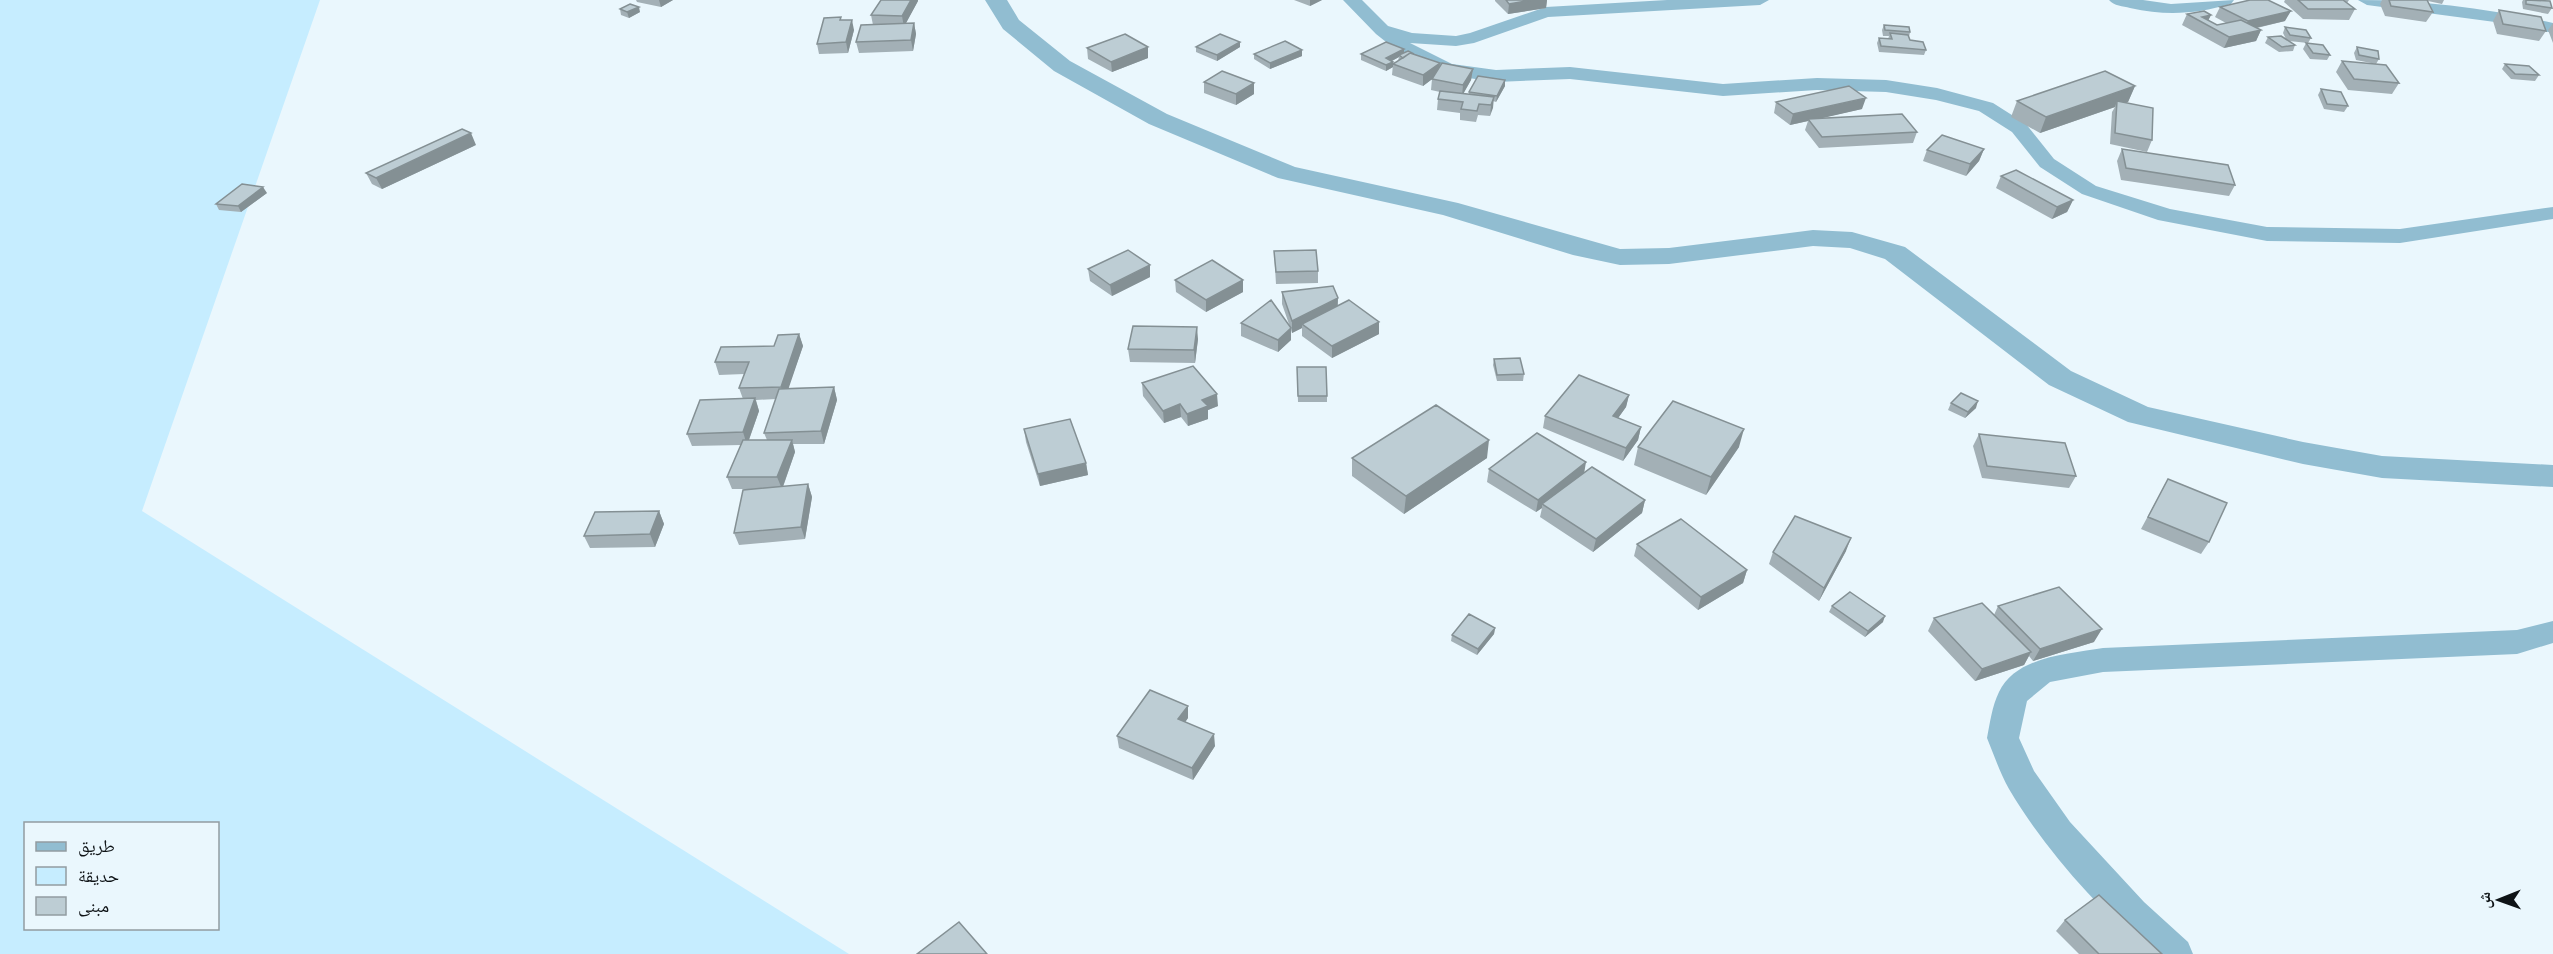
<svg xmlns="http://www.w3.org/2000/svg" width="2553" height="954" font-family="Quicksand,'Noto Naskh Arabic',sans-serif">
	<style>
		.green { fill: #c6edff; fill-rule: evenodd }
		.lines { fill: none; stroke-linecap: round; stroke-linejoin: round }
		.minor { fill: #91bdd1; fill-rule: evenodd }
		.tertiary { fill: #91bdd1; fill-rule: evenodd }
		.wall { fill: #a3b0b6; fill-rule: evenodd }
		.shaded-wall { fill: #849094 }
		.building { fill: #bdcdd4; stroke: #849094; stroke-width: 1.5 }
	</style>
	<rect width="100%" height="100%" fill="#eaf7fd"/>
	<!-- green -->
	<path class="green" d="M 0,0 L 320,0 L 142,511 L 849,954 L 0,954 ZM 26,824 L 218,824 L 218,928 L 26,928 Z"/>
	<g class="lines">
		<!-- minor -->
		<path class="minor" d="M 1343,0 L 1362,0 L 1388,26 L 1412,33 L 1456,36 L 1470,33 L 1546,7 L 1667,0 L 1769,0 L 1760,5 L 1548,17 L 1474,43 L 1456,46 L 1410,43 L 1452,64 L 1496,70 L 1570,67 L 1723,84 L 1817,78 L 1886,80 L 1937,88 L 1993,103 L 2026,124 L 2054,159 L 2096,186 L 2170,209 L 2267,227 L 2400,229 L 2553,207 L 2553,219 L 2400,243 L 2267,241 L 2158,220 L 2082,194 L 2040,167 L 2012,132 L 1979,111 L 1936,100 L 1886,92 L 1817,90 L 1723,96 L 1570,79 L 1496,82 L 1448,75 L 1405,57 L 1376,34 Z
			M 2109,0 L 2143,0 L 2171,4 L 2234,0 L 2231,4 C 2195,14 2167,16 2130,8 C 2123,6 2114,6 2109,0 Z
			M 2358,0 C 2424,0 2489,9 2553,23 L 2553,33 L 2510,24 L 2367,5 Z
			M 2553,621 L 2553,643 L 2517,654 L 2103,672 L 2050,682 L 2027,701 L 2019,738 L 2034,771 L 2070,822 L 2144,902 L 2188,942 L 2193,954 L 2149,954 C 2097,906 2045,850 2009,789 C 2000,773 1994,755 1987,738 C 1990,723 1992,706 1999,692 C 2016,656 2069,654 2103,648 L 2517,630 Z"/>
		<!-- tertiary -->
		<path class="tertiary" d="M 985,0 L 1007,0 L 1019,20 L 1070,61 L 1167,114 L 1295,167 L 1458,203 L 1620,249 L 1669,248 L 1813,230 L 1852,232 L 1905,247 L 2071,371 L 2148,407 L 2303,442 L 2382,456 L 2553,465 L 2553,487 L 2382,478 L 2303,464 L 2128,422 L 2049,385 L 1885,259 L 1850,248 L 1813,246 L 1669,264 L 1620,265 L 1573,255 L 1443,215 L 1278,178 L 1149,124 L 1054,71 L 1003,29 Z"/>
	</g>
	<!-- wall -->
	<path class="wall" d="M 636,0 L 673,0 L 661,7 L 637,2 Z
		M 1294,0 L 1322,0 L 1310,6 Z
		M 1495,0 L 1547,0 L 1546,8 L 1508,14 L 1495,1 Z
		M 2285,0 L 2349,0 L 2347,3 L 2355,9 L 2349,20 L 2303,19 L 2284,2 Z
		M 2382,0 L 2444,0 L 2442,4 L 2428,1 L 2433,12 L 2426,22 L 2385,16 L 2380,4 Z
		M 2523,0 L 2545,0 L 2552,8 L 2548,14 L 2523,9 L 2522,2 Z
		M 918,1 L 905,24 L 914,23 L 916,34 L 913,51 L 859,53 L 856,42 L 873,25 L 871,15 Z
		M 2220,7 L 2285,21 L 2257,28 L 2261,30 L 2256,41 L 2224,48 L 2182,25 L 2187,14 L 2211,15 L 2208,20 L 2217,25 L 2226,23 L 2215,17 Z
		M 620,9 L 640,12 L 629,18 L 621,15 Z
		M 2499,10 L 2546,31 L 2539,41 L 2497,34 L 2493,21 Z
		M 842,20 L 854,30 L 848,53 L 819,54 L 817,44 Z
		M 2553,23 L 2553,43 L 2548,30 Z
		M 1884,25 L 1910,32 L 1909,37 L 1910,40 L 1926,50 L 1924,55 L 1879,52 L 1877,43 L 1879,38 L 1888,39 L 1889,36 L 1883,36 L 1882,30 Z
		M 2285,27 L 2311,38 L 2308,43 L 2289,41 L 2295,45 L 2293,51 L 2279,52 L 2265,43 L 2268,37 L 2286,39 L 2283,33 Z
		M 1240,42 L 1240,47 L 1217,61 L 1196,52 L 1196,47 Z
		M 2306,43 L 2330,55 L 2327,60 L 2310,59 L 2303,49 Z
		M 1148,47 L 1148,58 L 1112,72 L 1088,59 L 1087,48 Z
		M 2357,47 L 2379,59 L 2376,64 L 2356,60 L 2354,53 Z
		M 1302,50 L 1302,56 L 1270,69 L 1254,59 L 1254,54 Z
		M 1404,53 L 1414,54 L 1440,63 L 1440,67 L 1473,69 L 1471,80 L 1463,94 L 1469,94 L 1469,92 L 1505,80 L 1505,86 L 1496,102 L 1493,101 L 1490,116 L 1478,115 L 1476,122 L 1460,120 L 1460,113 L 1437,110 L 1438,99 L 1440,92 L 1431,90 L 1432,79 L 1423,86 L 1392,75 L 1393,64 L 1398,61 L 1399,57 L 1392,61 L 1393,62 L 1393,67 L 1386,71 L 1361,60 L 1361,54 Z
		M 2342,61 L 2399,83 L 2392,94 L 2348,90 L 2336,72 Z
		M 2505,64 L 2539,75 L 2535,81 L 2511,79 L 2502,69 Z
		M 1204,82 L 1254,83 L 1254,94 L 1236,105 L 1204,93 Z
		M 2135,86 L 2128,102 L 2126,103 L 2152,140 L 2147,152 L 2110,144 L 2112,112 L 2115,107 L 2040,133 L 2011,117 L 2017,101 Z
		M 2321,89 L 2348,106 L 2344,112 L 2324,109 L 2318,95 Z
		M 1776,102 L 1862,109 L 1821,118 L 1917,132 L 1913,143 L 1819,148 L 1805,130 L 1808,121 L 1790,125 L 1774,113 Z
		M 476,145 L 382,189 L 372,184 L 366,173 Z
		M 1984,149 L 1979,161 L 1966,176 L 1923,161 L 1927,150 Z
		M 2122,149 L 2235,185 L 2229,196 L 2121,180 L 2117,161 Z
		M 2001,176 L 2073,200 L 2067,212 L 2052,219 L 1996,188 Z
		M 267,193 L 241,212 L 219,210 L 216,204 Z
		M 1274,251 L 1318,271 L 1318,283 L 1276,284 Z
		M 1088,269 L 1150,277 L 1112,296 L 1090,281 Z
		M 1175,280 L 1243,280 L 1243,292 L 1206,312 L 1176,292 Z
		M 1282,292 L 1338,298 L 1338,306 L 1379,322 L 1379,334 L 1332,358 L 1302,336 L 1302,328 L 1292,333 L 1291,330 L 1291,340 L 1278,352 L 1241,336 L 1241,323 L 1290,327 L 1282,304 Z
		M 799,334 L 803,346 L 788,388 L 834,387 L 837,400 L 824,444 L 793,444 L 795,452 L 783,487 L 808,484 L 812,497 L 805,539 L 739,545 L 734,533 L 751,489 L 732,489 L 727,477 L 741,445 L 692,446 L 687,434 L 743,399 L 739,388 L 744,374 L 719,375 L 715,362 L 774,346 ZM 776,399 L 764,433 L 767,440 L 749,440 L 759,411 L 756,400 Z
		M 1198,339 L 1195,363 L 1130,362 L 1128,349 Z
		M 1494,359 L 1524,374 L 1523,381 L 1497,381 L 1493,365 Z
		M 1297,367 L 1327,396 L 1327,402 L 1298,402 Z
		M 1142,383 L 1218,406 L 1208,410 L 1208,419 L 1188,426 L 1181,417 L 1164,423 L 1143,396 Z
		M 1629,395 L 1626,407 L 1618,418 L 1641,427 L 1638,440 L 1623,461 L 1543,428 L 1545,416 Z
		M 1951,403 L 1976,408 L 1965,418 L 1948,410 Z
		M 1024,429 L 1086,463 L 1088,475 L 1040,486 L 1026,442 Z
		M 1979,434 L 2076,476 L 2069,488 L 1982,478 L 1973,446 Z
		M 1638,447 L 1739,447 L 1706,495 L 1634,465 Z
		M 1352,458 L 1487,458 L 1404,514 L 1352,476 Z
		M 1489,469 L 1584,473 L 1645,500 L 1642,513 L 1593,552 L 1540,517 L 1542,508 L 1536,512 L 1487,482 Z
		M 2168,479 L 2209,542 L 2201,554 L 2141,529 Z
		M 659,511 L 664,524 L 655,547 L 590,548 L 584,536 Z
		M 1637,544 L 1747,570 L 1743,583 L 1698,610 L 1634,556 Z
		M 1846,551 L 1819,601 L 1769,564 L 1773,552 Z
		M 1832,606 L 1883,622 L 1865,637 L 1829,612 Z
		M 1998,606 L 2094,642 L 2033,661 L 2029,656 L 2024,665 L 1975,681 L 1928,631 L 1934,618 L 1994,615 Z
		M 1495,628 L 1494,634 L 1477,655 L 1451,641 L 1452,635 Z
		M 1188,718 L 1185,722 L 1215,746 L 1193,780 L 1119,748 L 1117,736 Z
		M 2065,920 L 2162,954 L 2079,954 L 2056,931 Z"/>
	<!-- shaded-wall -->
	<path class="shaded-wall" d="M 659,0 L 673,0 L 661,7 Z
		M 911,0 L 918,0 L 918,1 L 904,27 L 902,16 Z
		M 1310,0 L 1322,0 L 1310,6 Z
		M 1532,0 L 1547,0 L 1546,8 L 1508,14 L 1509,4 Z
		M 639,7 L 640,12 L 629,18 L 627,12 Z
		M 2291,11 L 2285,21 L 2242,31 L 2248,21 Z
		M 2211,15 L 2206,25 L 2202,17 Z
		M 852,20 L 854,30 L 848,53 L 846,42 Z
		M 914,23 L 916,34 L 913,51 L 911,40 Z
		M 2261,30 L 2256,41 L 2224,48 L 2229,37 Z
		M 1240,42 L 1240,47 L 1217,61 L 1217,55 Z
		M 1148,47 L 1148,58 L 1112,72 L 1111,62 Z
		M 1404,49 L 1404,54 L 1399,55 L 1399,57 L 1386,64 L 1386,58 Z
		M 1302,50 L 1302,56 L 1270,69 L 1270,63 Z
		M 1393,62 L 1393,67 L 1386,71 L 1386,65 Z
		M 1440,63 L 1439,74 L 1423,86 L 1423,75 Z
		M 1473,69 L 1471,80 L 1462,96 L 1463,85 Z
		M 1505,80 L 1505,86 L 1496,102 L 1497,96 Z
		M 1254,83 L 1254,94 L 1236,105 L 1236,94 Z
		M 2135,86 L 2128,102 L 2117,106 L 2117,101 L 2115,107 L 2040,133 L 2046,117 Z
		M 1494,97 L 1493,108 L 1490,116 L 1491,105 Z
		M 1866,98 L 1862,109 L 1810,121 L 1808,119 L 1808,121 L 1790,125 L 1793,114 Z
		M 471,133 L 476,145 L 382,189 L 376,178 Z
		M 1984,149 L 1979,161 L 1966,176 L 1970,164 Z
		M 263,187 L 267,193 L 241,212 L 238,206 Z
		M 2073,200 L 2067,212 L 2052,219 L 2057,207 Z
		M 1150,265 L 1150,277 L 1112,296 L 1110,285 Z
		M 1243,280 L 1243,292 L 1206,312 L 1206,300 Z
		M 1338,298 L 1337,310 L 1302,324 L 1302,328 L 1292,333 L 1292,321 Z
		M 1379,322 L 1379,334 L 1332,358 L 1332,346 Z
		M 1197,327 L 1198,339 L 1195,363 L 1194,350 Z
		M 1291,328 L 1291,340 L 1278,352 L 1278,340 Z
		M 799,334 L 803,346 L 785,399 L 781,387 Z
		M 834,387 L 837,400 L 824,444 L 821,431 Z
		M 1217,394 L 1218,406 L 1208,410 L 1208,419 L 1188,426 L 1187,414 L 1202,400 Z
		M 1629,395 L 1626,407 L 1611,428 L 1613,416 Z
		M 755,398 L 759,411 L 747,445 L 743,432 Z
		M 1978,401 L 1976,408 L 1965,418 L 1968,412 Z
		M 1180,404 L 1181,417 L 1164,423 L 1163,411 Z
		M 1641,427 L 1638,440 L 1623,461 L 1626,448 Z
		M 1744,429 L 1739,447 L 1706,495 L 1711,477 Z
		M 792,440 L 795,452 L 782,489 L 777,477 Z
		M 1489,440 L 1487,458 L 1404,514 L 1406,496 Z
		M 1586,462 L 1584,474 L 1542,504 L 1542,508 L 1536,512 L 1538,500 Z
		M 1086,463 L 1088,475 L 1040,486 L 1038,474 Z
		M 808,484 L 812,497 L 805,539 L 801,527 Z
		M 1645,500 L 1642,513 L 1593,552 L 1596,539 Z
		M 659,511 L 664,524 L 655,547 L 650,534 Z
		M 1851,538 L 1846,551 L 1819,601 L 1824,588 Z
		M 1747,570 L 1743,583 L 1698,610 L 1701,597 Z
		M 1885,616 L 1883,622 L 1865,637 L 1868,631 Z
		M 1495,628 L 1494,634 L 1477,655 L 1478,649 Z
		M 2102,629 L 2094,642 L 2033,661 L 2040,649 Z
		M 2031,652 L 2024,665 L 1975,681 L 1982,669 Z
		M 1188,706 L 1188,718 L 1179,731 L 1178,719 Z
		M 1214,734 L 1215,746 L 1193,780 L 1192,768 Z"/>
	<!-- building -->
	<path class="building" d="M 881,0 L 911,0 L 902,16 L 871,15 Z
		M 1506,0 L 1532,0 L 1509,4 Z
		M 2250,0 L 2268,0 L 2291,11 L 2248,21 L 2220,7 Z
		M 2298,0 L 2343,0 L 2355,9 L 2308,9 Z
		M 2389,0 L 2427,0 L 2433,12 L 2391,6 Z
		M 2526,0 L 2550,1 L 2552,8 L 2526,4 Z
		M 630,4 L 639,7 L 627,12 L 620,9 Z
		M 2499,10 L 2541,17 L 2546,31 L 2503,24 Z
		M 2204,11 L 2211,15 L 2202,17 L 2217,25 L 2241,20 L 2261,30 L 2229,37 L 2187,14 Z
		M 841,17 L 840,20 L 852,20 L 846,42 L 817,44 L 824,18 Z
		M 914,23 L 911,40 L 856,42 L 861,25 Z
		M 1884,25 L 1909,27 L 1910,32 L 1885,30 Z
		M 2285,27 L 2306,30 L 2311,38 L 2290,35 Z
		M 1890,33 L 1908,35 L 1910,40 L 1923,42 L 1926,50 L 1881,46 L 1879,38 L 1892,39 Z
		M 1125,34 L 1148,47 L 1111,62 L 1087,48 Z
		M 1220,34 L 1240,42 L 1217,55 L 1196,47 Z
		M 2281,36 L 2295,45 L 2282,47 L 2268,37 Z
		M 1285,41 L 1302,50 L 1270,63 L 1254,54 Z
		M 1386,42 L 1404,49 L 1386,58 L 1393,62 L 1386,65 L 1361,54 Z
		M 2306,43 L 2323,45 L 2330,55 L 2313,53 Z
		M 2357,47 L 2378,51 L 2379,59 L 2359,55 Z
		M 1408,51 L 1414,54 L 1410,53 L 1403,58 L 1399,55 Z
		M 1410,53 L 1440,63 L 1423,75 L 1393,64 Z
		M 2342,61 L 2386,65 L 2399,83 L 2354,79 Z
		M 1442,63 L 1473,69 L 1463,85 L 1432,79 Z
		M 2505,64 L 2529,66 L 2539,75 L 2515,74 Z
		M 1222,71 L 1254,83 L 1236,94 L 1204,82 Z
		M 2105,71 L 2135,86 L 2046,117 L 2017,101 Z
		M 1478,76 L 1505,80 L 1497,96 L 1469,92 Z
		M 1849,86 L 1866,98 L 1793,114 L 1776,102 Z
		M 2321,89 L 2341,92 L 2348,106 L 2327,104 Z
		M 1440,91 L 1494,97 L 1491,105 L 1479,104 L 1477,111 L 1461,109 L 1463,102 L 1438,99 Z
		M 2117,101 L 2153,108 L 2152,140 L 2115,133 Z
		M 1902,114 L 1917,132 L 1822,137 L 1808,119 Z
		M 462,129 L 471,133 L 376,178 L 366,173 Z
		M 1942,135 L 1984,149 L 1970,164 L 1927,150 Z
		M 2122,149 L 2228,165 L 2235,185 L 2126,168 Z
		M 2016,170 L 2073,200 L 2057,207 L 2001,176 Z
		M 242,184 L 263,187 L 238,206 L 216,204 Z
		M 1128,250 L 1150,265 L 1110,285 L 1088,269 Z
		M 1316,250 L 1318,271 L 1276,272 L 1274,251 Z
		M 1212,260 L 1243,280 L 1206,300 L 1175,280 Z
		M 1333,286 L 1338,298 L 1292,321 L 1282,292 Z
		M 1271,300 L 1291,328 L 1278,340 L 1241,323 Z
		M 1349,300 L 1379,322 L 1332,346 L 1302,324 Z
		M 1133,326 L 1197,327 L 1194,350 L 1128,349 Z
		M 799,334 L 781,387 L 739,388 L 749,362 L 715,362 L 721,347 L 774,346 L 778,335 Z
		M 1520,358 L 1524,374 L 1497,375 L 1494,359 Z
		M 1193,366 L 1217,394 L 1202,400 L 1208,406 L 1187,414 L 1180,404 L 1163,411 L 1142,383 Z
		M 1297,367 L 1326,367 L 1327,396 L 1298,396 Z
		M 1579,375 L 1629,395 L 1613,416 L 1641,427 L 1626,448 L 1545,416 Z
		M 834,387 L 821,431 L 764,433 L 779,389 Z
		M 1961,393 L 1978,401 L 1968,412 L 1951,403 Z
		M 755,398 L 743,432 L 687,434 L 700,400 Z
		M 1673,401 L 1744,429 L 1711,477 L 1638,447 Z
		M 1436,405 L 1489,440 L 1406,496 L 1352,458 Z
		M 1070,419 L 1086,463 L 1038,474 L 1024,429 Z
		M 1537,433 L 1586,462 L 1538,500 L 1489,469 Z
		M 1979,434 L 2065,443 L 2076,476 L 1987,466 Z
		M 743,440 L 792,440 L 777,477 L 727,477 Z
		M 1592,467 L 1645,500 L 1596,539 L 1542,504 Z
		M 2168,479 L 2227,503 L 2209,542 L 2148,517 Z
		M 808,484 L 801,527 L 734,533 L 743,490 Z
		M 659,511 L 650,534 L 584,536 L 595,512 Z
		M 1795,516 L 1851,538 L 1824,588 L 1773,552 Z
		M 1681,519 L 1747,570 L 1701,597 L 1637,544 Z
		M 2059,587 L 2102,629 L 2040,649 L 1998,606 Z
		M 1850,592 L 1885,616 L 1868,631 L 1832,606 Z
		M 1982,603 L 2031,652 L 1982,669 L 1934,618 Z
		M 1469,614 L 1495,628 L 1478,649 L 1452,635 Z
		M 1150,690 L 1188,706 L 1178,719 L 1214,734 L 1192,768 L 1117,736 Z
		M 2099,895 L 2162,954 L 2099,954 L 2065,920 Z
		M 959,922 L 987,954 L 917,954 Z"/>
	<!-- legend -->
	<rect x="24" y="822" width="195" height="108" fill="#eaf7fd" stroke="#929ca1" stroke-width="1.5"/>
	<rect x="36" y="842" width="30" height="9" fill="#91bdd1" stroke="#929ca1" stroke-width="1.5"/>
	<text x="78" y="852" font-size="18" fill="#0e1316">طريق</text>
	<rect x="36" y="867" width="30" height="18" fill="#c6edff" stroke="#929ca1" stroke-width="1.5"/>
	<text x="78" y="882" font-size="18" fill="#0e1316">حديقة</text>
	<rect x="36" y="897" width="30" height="18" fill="#bdcdd4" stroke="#929ca1" stroke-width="1.5"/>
	<text x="78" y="912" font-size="18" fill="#0e1316">مبنى</text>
	<!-- north arrow -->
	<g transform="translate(2499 900) rotate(269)" stroke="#eaf7fd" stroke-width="4.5" paint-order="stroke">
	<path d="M0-4.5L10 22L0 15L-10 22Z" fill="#0e1316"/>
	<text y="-9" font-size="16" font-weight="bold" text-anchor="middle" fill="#0e1316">ش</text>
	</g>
</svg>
